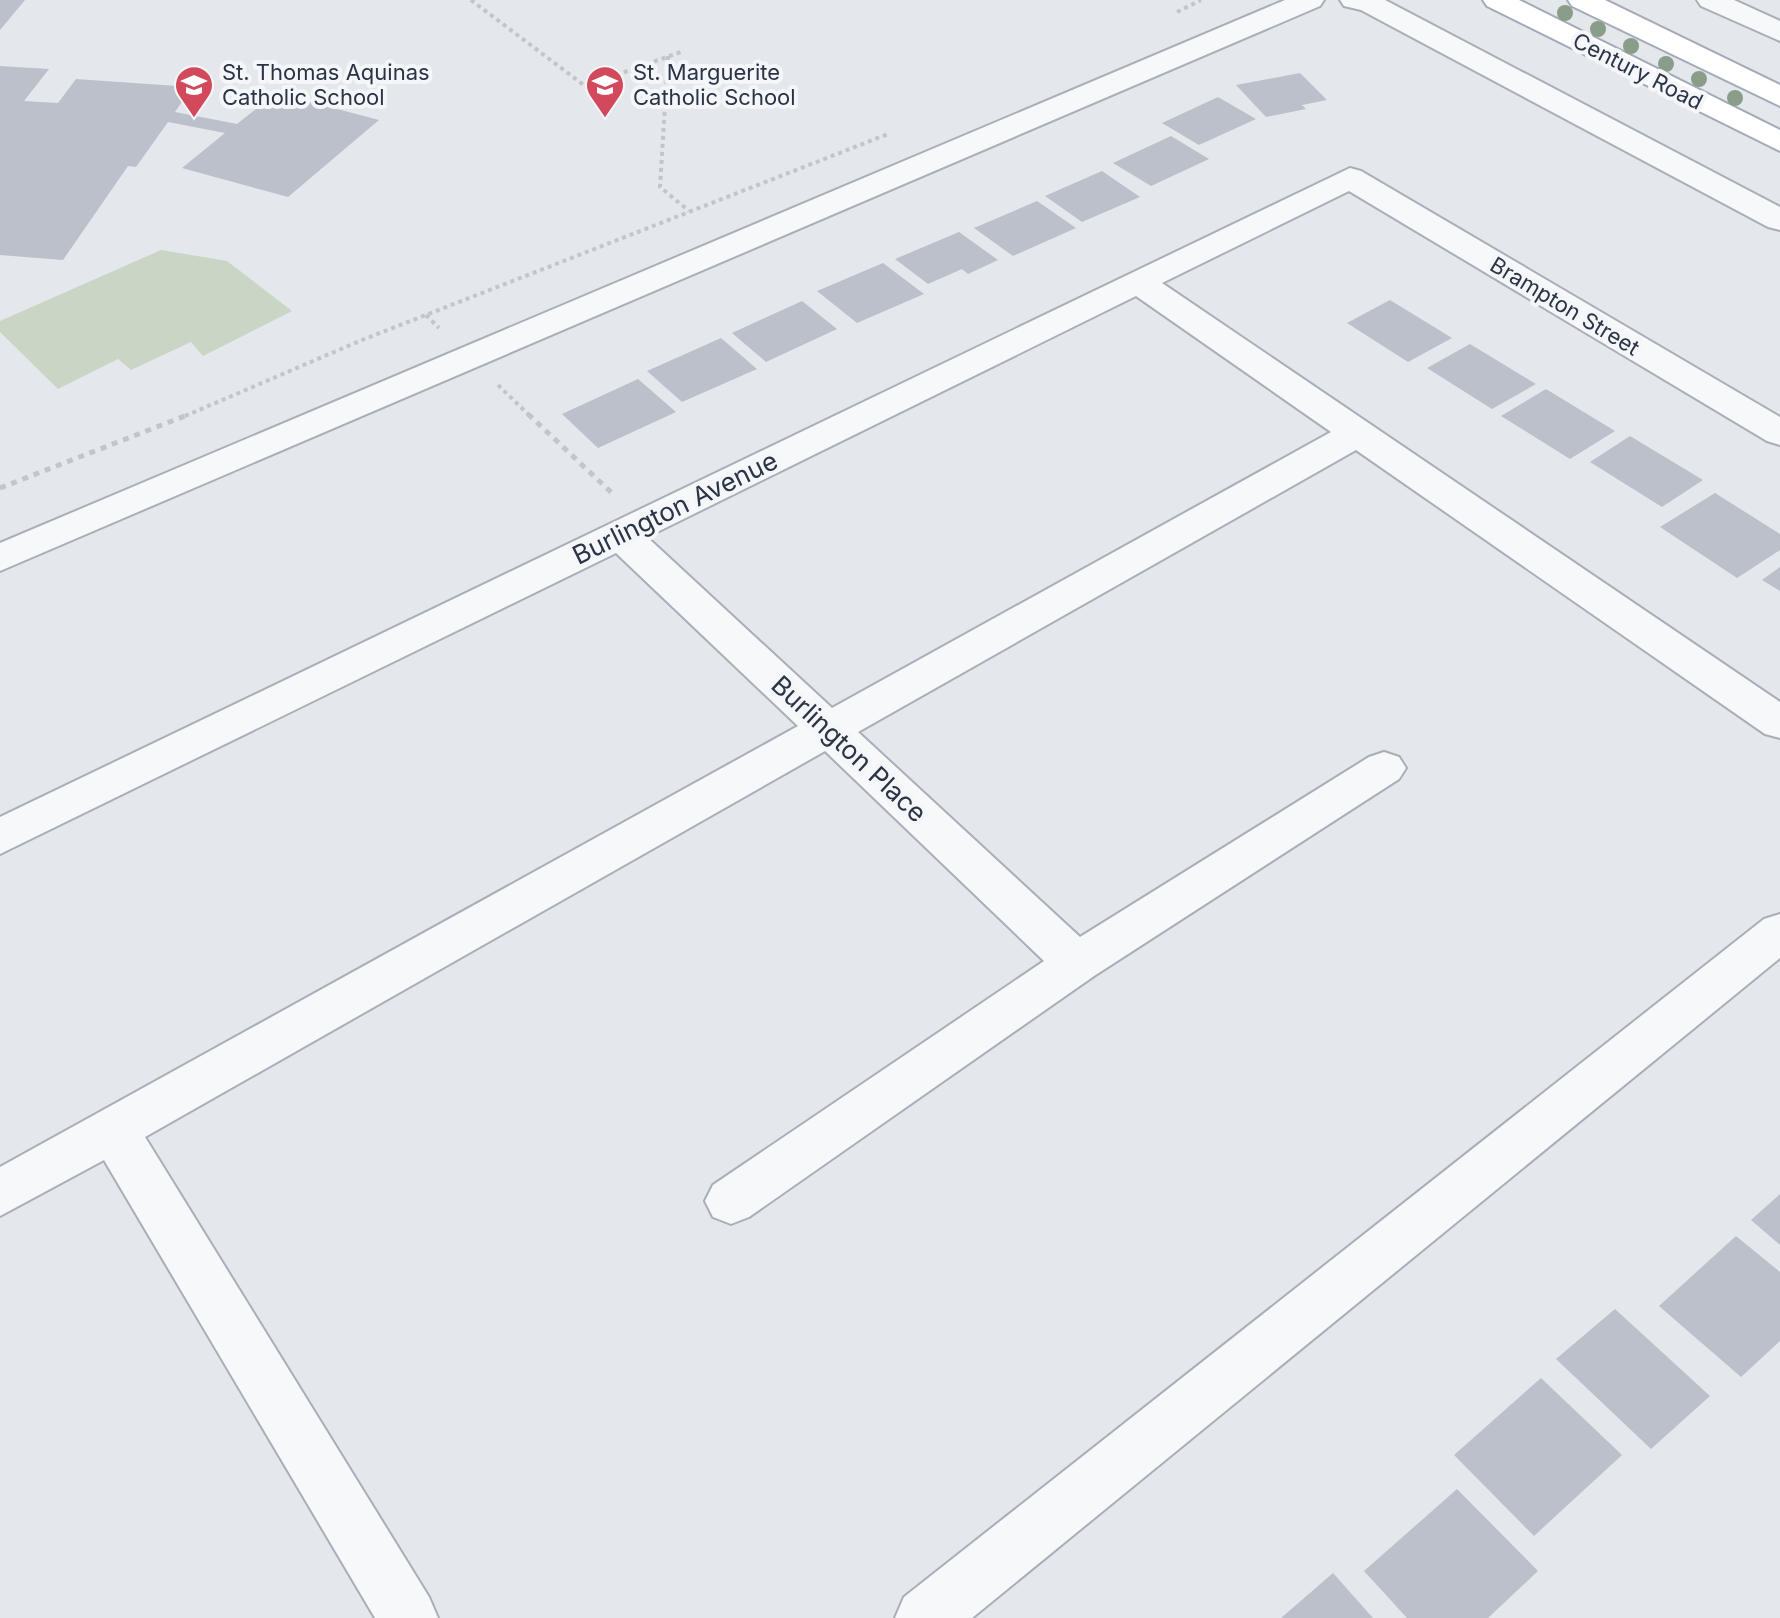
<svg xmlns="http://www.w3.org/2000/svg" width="1780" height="1618" font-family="Inter,sans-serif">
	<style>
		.green { fill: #c9d6c5 }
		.building { fill: #bbc0ca }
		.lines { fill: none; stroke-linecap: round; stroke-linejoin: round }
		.minor-casing { stroke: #a9aeb7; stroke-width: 4 }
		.major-casing { stroke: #a3abb8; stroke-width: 4 }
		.path-far1 { stroke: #c2c5cb; stroke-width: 4; stroke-dasharray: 4 4; stroke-linecap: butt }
		.path { stroke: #c2c5cb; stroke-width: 5; stroke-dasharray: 6 6; stroke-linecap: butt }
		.minor { fill: #f7f8fa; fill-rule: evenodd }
		.major { fill: #fff; fill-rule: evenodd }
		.tree { fill: #899d89 }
		.labels { text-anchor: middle; stroke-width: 8; stroke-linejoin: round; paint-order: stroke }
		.far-street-label { font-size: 22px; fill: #2b3445; stroke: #f4f6f9 }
		.far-poi-label { font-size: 22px; fill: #2b3445; stroke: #f4f6f9; text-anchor: start }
		.street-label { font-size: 26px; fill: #2b3445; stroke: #f4f6f9 }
	</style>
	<rect width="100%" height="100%" fill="#e4e7ec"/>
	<!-- green -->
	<path class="green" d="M 161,250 L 227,261 L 292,311 L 203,356 L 191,342 L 131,370 L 118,359 L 58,389 L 0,332 L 0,321 Z"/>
	<!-- building -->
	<path class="building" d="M 0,0 L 25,0 L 0,30 Z
		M 0,66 L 49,69 L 24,101 L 58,103 L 76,79 L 192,87 L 175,112 L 237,124 L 276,93 L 379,120 L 288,197 L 182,168 L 225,133 L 168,122 L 136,167 L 128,166 L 63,260 L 0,255 Z
		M 1300,73 L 1327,100 L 1302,105 L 1306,109 L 1266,117 L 1236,85 Z
		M 1218,97 L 1256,119 L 1199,145 L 1162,123 Z
		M 1171,136 L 1209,159 L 1151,186 L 1113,163 Z
		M 1102,171 L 1140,197 L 1082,222 L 1045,196 Z
		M 1037,201 L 1076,228 L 1013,256 L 974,228 Z
		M 959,232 L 998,260 L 968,274 L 962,269 L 928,284 L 895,259 Z
		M 883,263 L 924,294 L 857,323 L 817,291 Z
		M 1390,300 L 1452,338 L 1408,362 L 1347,323 Z
		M 802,301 L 837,329 L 766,362 L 732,333 Z
		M 721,338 L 757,369 L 682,402 L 647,371 Z
		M 1470,344 L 1536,384 L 1492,409 L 1427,368 Z
		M 638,379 L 676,412 L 598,448 L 562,414 Z
		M 1546,389 L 1615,431 L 1570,459 L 1501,416 Z
		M 1630,436 L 1703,480 L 1662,507 L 1590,462 Z
		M 1715,493 L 1780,534 L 1780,550 L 1737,578 L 1660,527 Z
		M 1780,567 L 1780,591 L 1762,580 Z
		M 1780,1194 L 1780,1245 L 1751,1220 Z
		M 1736,1236 L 1780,1272 L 1780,1341 L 1741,1377 L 1659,1306 Z
		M 1615,1309 L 1710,1396 L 1651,1449 L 1556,1359 Z
		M 1541,1378 L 1622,1455 L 1534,1536 L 1454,1455 Z
		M 1457,1489 L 1538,1571 L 1488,1618 L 1407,1618 L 1364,1571 Z
		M 1333,1573 L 1373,1618 L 1281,1618 Z"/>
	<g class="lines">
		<defs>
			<path id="minor" d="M 1285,0 L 1324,0 L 1320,6 L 0,571 L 0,543 Z
				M 1340,0 L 1385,0 L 1780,207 L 1780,230 L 1768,227 L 1361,10 L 1344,6 Z
				M 1697,0 L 1734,0 L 1780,21 L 1780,41 L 1701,6 Z
				M 1350,168 L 1361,171 L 1780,417 L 1780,445 L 1767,441 L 1349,191 L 1162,283 L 1780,702 L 1780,738 L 1765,734 L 1356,450 L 858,732 L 1080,937 L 1369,757 L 1384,752 L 1399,757 L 1406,768 L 1399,779 L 1094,976 L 749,1217 L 731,1224 L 713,1217 L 705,1201 L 713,1185 L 1044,961 L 825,751 L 145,1137 L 429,1597 L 438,1618 L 375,1618 L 104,1160 L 0,1216 L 0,1167 L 798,726 L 616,553 L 0,854 L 0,817 ZM 1136,296 L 1331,432 L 832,708 L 647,537 Z
				M 1780,914 L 1780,958 L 972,1618 L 895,1618 L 904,1597 L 1764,919 Z"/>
			<path id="major" d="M 1483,0 L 1519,0 L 1780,130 L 1780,151 L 1487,6 Z
				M 1568,0 L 1605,0 L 1780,85 L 1780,106 L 1572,6 Z"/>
		</defs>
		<!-- minor casing -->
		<use href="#minor" class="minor-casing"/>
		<!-- major casing -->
		<use href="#major" class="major-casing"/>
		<!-- path-far1 -->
		<path class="path-far1" d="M 471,0 L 585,86 L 681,52
			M 1177,12 L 1201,0
			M 668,56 L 660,187 L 689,211
			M 426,315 L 439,328
			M 498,385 L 530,416
			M 185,416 L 362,340 L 888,134"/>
		<!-- path -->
		<path class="path" d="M 528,414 L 613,494
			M 0,488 L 190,414"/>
		<!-- minor -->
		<use href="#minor" class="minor"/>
		<!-- major -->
		<use href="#major" class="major"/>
	</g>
	<!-- trees -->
	<g class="tree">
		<circle cx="1565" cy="13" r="8"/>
		<circle cx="1598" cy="29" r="8"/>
		<circle cx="1631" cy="46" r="8"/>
		<circle cx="1666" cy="64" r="8"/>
		<circle cx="1699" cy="79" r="8"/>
		<circle cx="1735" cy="98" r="8"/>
	</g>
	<!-- icons -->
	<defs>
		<symbol id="school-pin" viewBox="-11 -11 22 30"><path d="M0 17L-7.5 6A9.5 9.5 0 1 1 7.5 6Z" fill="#d1495b" stroke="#f4f6f9"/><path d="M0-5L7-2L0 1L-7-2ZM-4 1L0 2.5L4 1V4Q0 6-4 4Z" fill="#fff"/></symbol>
	</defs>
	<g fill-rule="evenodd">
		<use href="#school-pin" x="172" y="63" width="44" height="60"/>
		<use href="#school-pin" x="583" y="63" width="44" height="60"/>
	</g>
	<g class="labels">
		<!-- far-street labels -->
		<g class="far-street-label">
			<text transform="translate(1638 71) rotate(27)" y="8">Century Road</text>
			<text transform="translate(1565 306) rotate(31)" y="8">Brampton Street</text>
		</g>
		<!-- far-poi labels -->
		<g class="far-poi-label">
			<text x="222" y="80">St. Thomas Aquinas<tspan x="222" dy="25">Catholic School</tspan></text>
			<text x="633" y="80">St. Marguerite<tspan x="633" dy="25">Catholic School</tspan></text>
		</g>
		<!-- street labels -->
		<g class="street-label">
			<text transform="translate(675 508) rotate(-26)" y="9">Burlington Avenue</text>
			<text transform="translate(849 749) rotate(43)" y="9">Burlington Place</text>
		</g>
	</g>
</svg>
